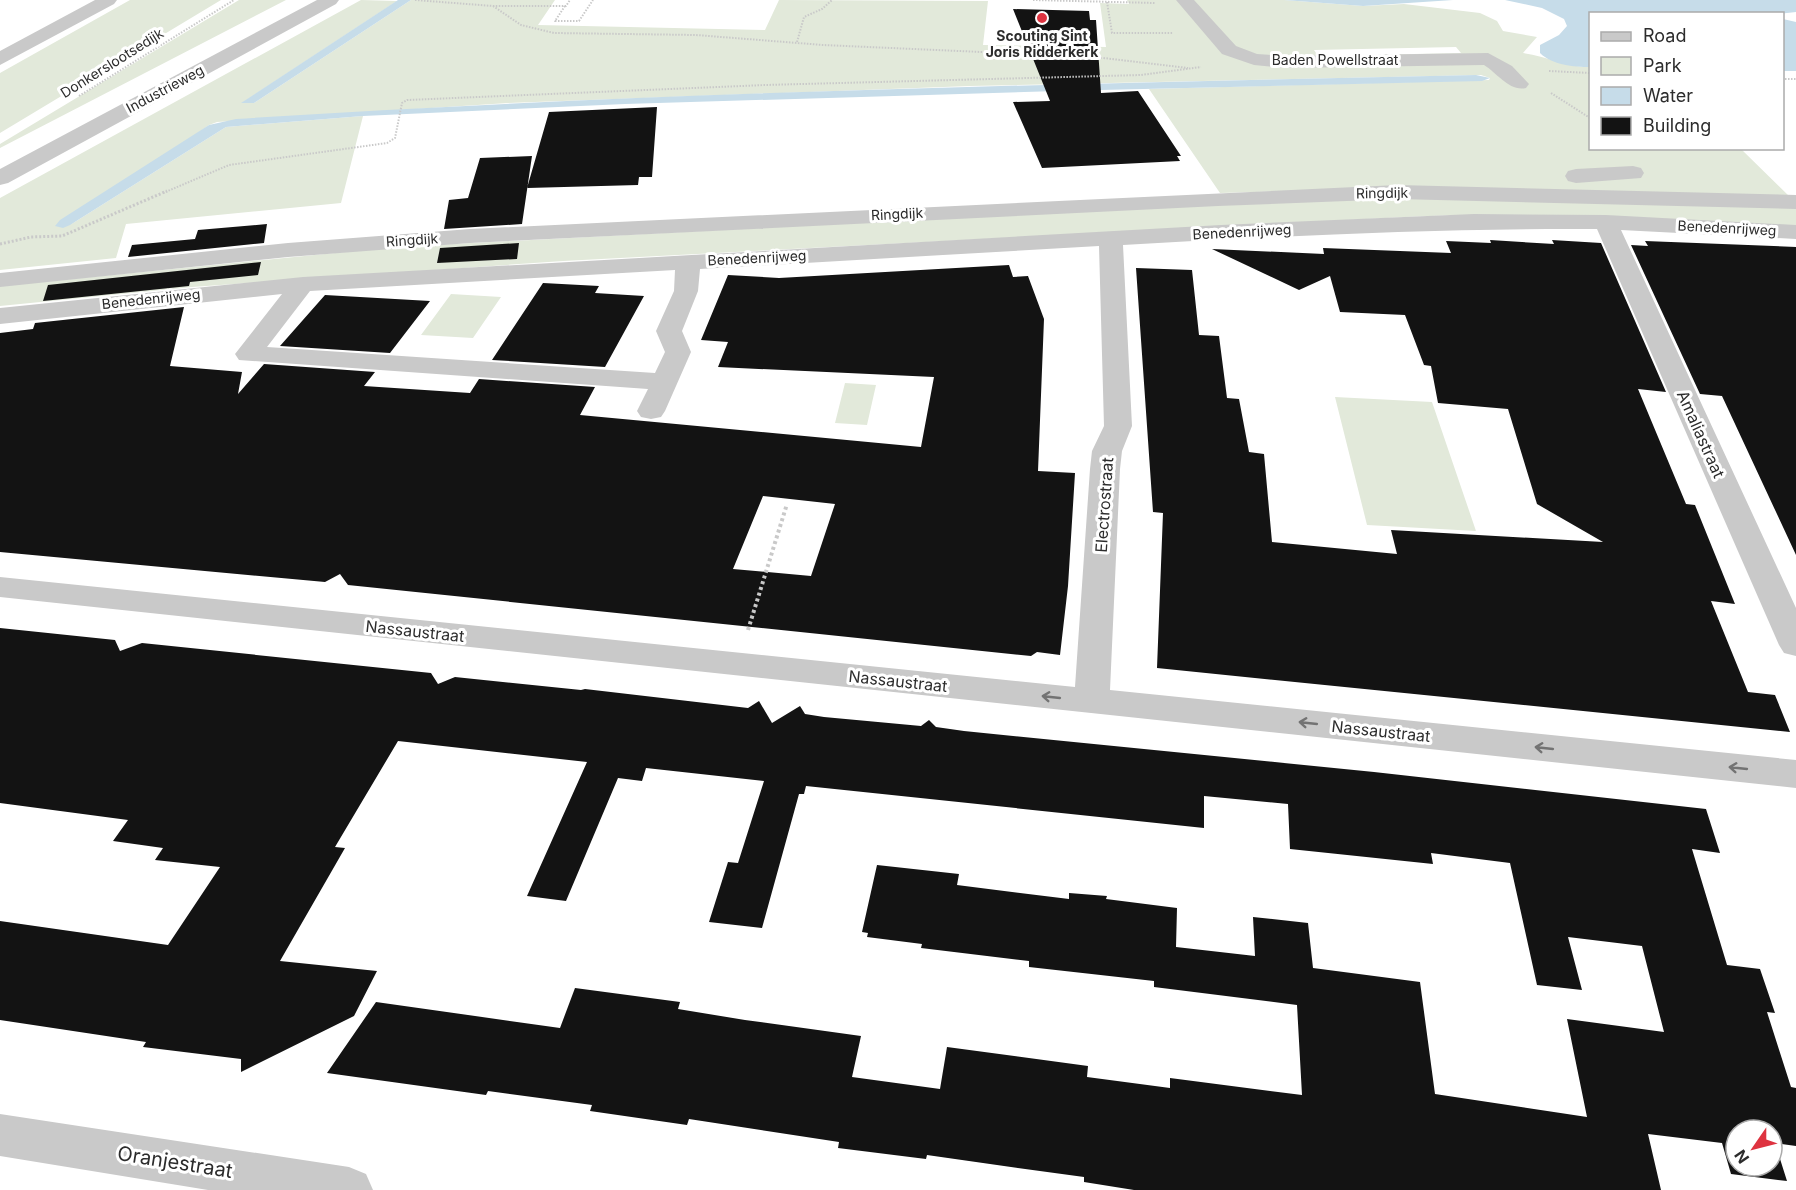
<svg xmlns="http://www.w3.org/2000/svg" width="1796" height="1190" font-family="Inter,sans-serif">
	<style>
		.green { fill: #e2e9da; fill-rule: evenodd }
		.water { fill: #c6dce9 }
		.building { fill: #131313; fill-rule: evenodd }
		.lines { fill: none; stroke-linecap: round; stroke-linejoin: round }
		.path-far2 { stroke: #c9c9c9; stroke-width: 2; stroke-dasharray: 1.5 1.5; stroke-linecap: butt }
		.path-far1 { stroke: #c9c9c9; stroke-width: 3; stroke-dasharray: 2 2; stroke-linecap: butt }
		.path { stroke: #c9c9c9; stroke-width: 4; stroke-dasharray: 3 3; stroke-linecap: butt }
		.minor { fill: #c9c9c9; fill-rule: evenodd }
		.oneway { stroke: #737373 }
		.poi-dot { fill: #de3340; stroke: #fff; stroke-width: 2 }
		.labels { text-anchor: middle; stroke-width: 6; stroke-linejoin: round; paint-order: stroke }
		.far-poi-label { font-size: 14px; font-weight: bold; fill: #2c2c2c; stroke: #fff }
		.far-street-label { font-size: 14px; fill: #2c2c2c; stroke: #fff }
		.street-label { font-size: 16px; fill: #2c2c2c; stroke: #fff }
		.near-street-label { font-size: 20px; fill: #2c2c2c; stroke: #fff }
	</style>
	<rect width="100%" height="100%" fill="#fff"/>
	<!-- green -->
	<path class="green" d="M 130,0 L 221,0 L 0,133 L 0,73 Z
		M 239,0 L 286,0 L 0,148 L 0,144 Z
		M 361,0 L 397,1 L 242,103 L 254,103 L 411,0 L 555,0 L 538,25 L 765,30 L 779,0 L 988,1 L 983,45 L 1106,47 L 1100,3 L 1129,4 L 1127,0 L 1284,0 L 1363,6 L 1404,4 L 1480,13 L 1497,21 L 1503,31 L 1537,37 L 1523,53 C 1546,56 1567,67 1590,67 L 1590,148 L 1741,149 L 1791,198 L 1389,188 L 1220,193 L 1149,89 L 1489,80 L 1490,78 L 1481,75 L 970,86 L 508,103 L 217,122 L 209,125 L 70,225 L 226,127 L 363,116 L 341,203 L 126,224 L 116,258 L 0,270 L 0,198 ZM 1456,47 L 1461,53 L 1318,56 L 1314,50 Z
		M 1369,196 L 1796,207 L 1796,227 L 1457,215 L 1405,217 L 563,261 L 192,287 L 0,306 L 0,286 L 396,247 Z
		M 451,294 L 501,297 L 473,338 L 421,335 Z
		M 845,383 L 876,385 L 867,425 L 835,423 Z
		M 1335,397 L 1432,402 L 1476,531 L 1367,525 Z"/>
	<!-- water -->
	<path class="water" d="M 398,0 L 411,0 L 254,103 L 241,103 Z
		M 1284,0 L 1453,0 L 1363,6 Z
		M 1505,0 L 1796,0 L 1796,12 L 1778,14 L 1590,14 L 1590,67 C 1574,67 1552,65 1540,53 L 1540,45 L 1559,35 L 1567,26 L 1564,19 L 1542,8 Z
		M 1783,19 L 1796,22 L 1796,71 L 1783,71 Z
		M 1476,75 L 1490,78 L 1482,81 L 1058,91 L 625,104 L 363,116 L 226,127 L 70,225 L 63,228 L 55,226 L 60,220 L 209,125 L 236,119 C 649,92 1063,84 1476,75 Z"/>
	<!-- building -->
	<path class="building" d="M 1013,9 L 1089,11 L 1090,20 L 1096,20 L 1101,93 L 1138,91 L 1181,156 L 1177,156 L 1180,161 L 1042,168 L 1013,102 L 1050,101 Z
		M 657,107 L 652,177 L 639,177 L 638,185 L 527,188 L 549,112 Z
		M 532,156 L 522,224 L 444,229 L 449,200 L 468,198 L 480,158 Z
		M 267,224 L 264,243 L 128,257 L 132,245 L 195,239 L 198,230 Z
		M 1490,240 L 1554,244 L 1552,240 L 1601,243 L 1666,392 L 1638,389 L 1686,504 L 1695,505 L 1735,604 L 1711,601 L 1748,692 L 1775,695 L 1790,732 L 1157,668 L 1163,513 L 1153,512 L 1136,268 L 1192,270 L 1199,335 L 1219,336 L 1227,398 L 1239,399 L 1249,452 L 1264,454 L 1272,542 L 1397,554 L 1391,530 L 1603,542 L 1537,504 L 1508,409 L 1438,403 L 1431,366 L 1424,365 L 1405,315 L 1340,312 L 1330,276 L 1299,290 L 1212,249 L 1324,254 L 1323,248 L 1451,253 L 1446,241 L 1491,243 Z
		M 1645,241 L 1796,247 L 1796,555 L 1722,396 L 1700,394 L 1631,245 L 1648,246 Z
		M 519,243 L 517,259 L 437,263 L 440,248 Z
		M 261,262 L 258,275 L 190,282 L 189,286 L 43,301 L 48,285 Z
		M 1009,265 L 1013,277 L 1028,276 L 1044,319 L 1038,471 L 1075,473 L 1068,586 L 1060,655 L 1037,652 L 1031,656 L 348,585 L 340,574 L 325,582 L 0,552 L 0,333 L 33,329 L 35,323 L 184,307 L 170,366 L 242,372 L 238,394 L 264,364 L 375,372 L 364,386 L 470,393 L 479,379 L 595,387 L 580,415 L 921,447 L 934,377 L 718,367 L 728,342 L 701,340 L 728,275 L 779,278 ZM 763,496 L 835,504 L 811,576 L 733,569 Z
		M 543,283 L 599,286 L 595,293 L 644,296 L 605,367 L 492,360 Z
		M 325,295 L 430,301 L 390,353 L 280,346 Z
		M 0,628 L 115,640 L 120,651 L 142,643 L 431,673 L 438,684 L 455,677 L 581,690 L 585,689 L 748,708 L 759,701 L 772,723 L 800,706 L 805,714 L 824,717 L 921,726 L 929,720 L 936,727 L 964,731 L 1374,772 L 1706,809 L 1720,853 L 1692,849 L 1727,965 L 1760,969 L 1775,1013 L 1767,1012 L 1791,1087 L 1796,1088 L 1796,1146 L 1775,1143 L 1787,1181 L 1731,1174 L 1722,1143 L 1648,1134 L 1661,1190 L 1134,1190 L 1084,1182 L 1084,1177 L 1004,1166 L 927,1155 L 926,1159 L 838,1148 L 839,1142 L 689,1119 L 687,1125 L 590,1111 L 592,1105 L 488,1091 L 486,1095 L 327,1073 L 376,1002 L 560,1028 L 575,988 L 680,1002 L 678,1009 L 745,1020 L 861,1036 L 852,1077 L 940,1089 L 947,1047 L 1088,1066 L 1087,1077 L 1170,1088 L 1170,1078 L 1302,1095 L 1297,1005 L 1154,987 L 1154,981 L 1029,967 L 1029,961 L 921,948 L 922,944 L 867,937 L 868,933 L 862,932 L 877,865 L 959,874 L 957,885 L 1069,899 L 1069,893 L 1107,896 L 1106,899 L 1177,908 L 1176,947 L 1255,956 L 1253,917 L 1308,923 L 1313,968 L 1420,982 L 1435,1094 L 1587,1117 L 1567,1019 L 1664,1032 L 1642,946 L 1568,937 L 1582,990 L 1537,985 L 1510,863 L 1431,853 L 1433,864 L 1290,849 L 1288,804 L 1204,796 L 1204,828 L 806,786 L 804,794 L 799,794 L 762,928 L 709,922 L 728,862 L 738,863 L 764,781 L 646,768 L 642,781 L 618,778 L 566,901 L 527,896 L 587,762 L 398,741 L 335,847 L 345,848 L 280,961 L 377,971 L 354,1016 L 241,1072 L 241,1059 L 143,1047 L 146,1042 L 0,1020 L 0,921 L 168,945 L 220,867 L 155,860 L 163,848 L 113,841 L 128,820 L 0,803 ZM 1736,1130 L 1772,1130 L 1772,1166 L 1736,1166 Z"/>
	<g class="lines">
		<!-- path-far2 -->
		<path class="path-far2" d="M 415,0 L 493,6 L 566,6 L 570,0
			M 1033,0 L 1155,3
			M 1107,2 L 1112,33 L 1173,33
			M 493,6 L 521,25 L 554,33 L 696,35 L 823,45 L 1095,57 L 1188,68
			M 565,6 L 555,21 L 579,21 L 593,0
			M 797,42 L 804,17 L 822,9 L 832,0
			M 1549,71 L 1590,73
			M 1782,79 L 1796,79
			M 1551,93 L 1590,118
			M 79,96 L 234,0
			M 163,193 L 229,165 L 387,143 L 395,138 L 402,103 L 407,100 L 765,85 L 1141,75 L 1201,67"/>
		<!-- path-far1 -->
		<path class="path-far1" d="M 0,244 L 31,237 L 62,236 L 167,191"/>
		<!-- path -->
		<path class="path" d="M 748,630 L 787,504"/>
		<!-- minor -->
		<path class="minor" d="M 95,0 L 117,0 L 114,4 L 0,65 L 0,51 Z
			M 317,0 L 339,0 L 336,4 L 8,183 L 0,185 L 0,169 Z
			M 1176,0 L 1194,0 L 1236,46 L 1257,54 L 1285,56 L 1488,53 L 1512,66 L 1529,84 L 1526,88 C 1510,92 1497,73 1484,65 L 1285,68 L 1254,65 L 1222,54 Z
			M 1633,166 L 1641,168 L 1644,173 L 1641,178 L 1576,183 L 1568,181 L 1565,176 L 1568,171 L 1576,169 Z
			M 1398,185 L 1796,195 L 1796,209 L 1398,199 L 1218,206 L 470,243 L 288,257 L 0,287 L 0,273 L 288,243 L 470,229 Z
			M 1474,214 L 1606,215 L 1796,225 L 1796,239 L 1621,230 L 1796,608 L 1796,656 L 1784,653 L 1779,645 L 1597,229 C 1439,228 1281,236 1123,245 L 1132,426 L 1122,451 L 1120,469 L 1110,690 L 1796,760 L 1796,788 L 0,597 L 0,577 L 1075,687 L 1090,469 L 1092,451 L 1104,426 L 1099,246 L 700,269 L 698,291 L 682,331 L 691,352 L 665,411 L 661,417 L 651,419 L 641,417 L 637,411 L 648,389 L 239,360 L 235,354 L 282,294 L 0,324 L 0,308 L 303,277 L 1221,225 ZM 675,270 L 674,291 L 656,331 L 665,352 L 655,373 L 267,347 L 310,291 Z
			M 0,1114 L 349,1167 L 366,1174 L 373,1190 L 208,1190 L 0,1156 Z"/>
	</g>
	<!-- one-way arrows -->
	<defs><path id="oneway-shaft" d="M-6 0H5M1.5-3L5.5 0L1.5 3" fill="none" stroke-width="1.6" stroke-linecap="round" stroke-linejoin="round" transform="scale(1.5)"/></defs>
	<g class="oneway">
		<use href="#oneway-shaft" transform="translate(1051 697) rotate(-174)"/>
		<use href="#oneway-shaft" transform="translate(1308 723) rotate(-174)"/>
		<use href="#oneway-shaft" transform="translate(1544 748) rotate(-174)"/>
		<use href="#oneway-shaft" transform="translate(1738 768) rotate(-174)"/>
	</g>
	<!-- markers -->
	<circle class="poi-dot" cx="1042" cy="18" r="6"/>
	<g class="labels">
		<!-- far-poi labels -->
		<g class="far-poi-label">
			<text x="1042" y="41">Scouting Sint<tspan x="1042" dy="16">Joris Ridderkerk</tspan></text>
		</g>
		<!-- far-street labels -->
		<g class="far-street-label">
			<text x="1335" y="65">Baden Powellstraat</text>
			<text transform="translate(112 63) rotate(-32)" y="5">Donkerslootsedijk</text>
			<text transform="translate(165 89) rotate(-28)" y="5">Industrieweg</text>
			<text transform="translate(1382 193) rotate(-1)" y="5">Ringdijk</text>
			<text transform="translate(897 214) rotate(-3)" y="5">Ringdijk</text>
			<text transform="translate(1727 228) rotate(3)" y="5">Benedenrijweg</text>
			<text transform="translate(1242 232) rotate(-3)" y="5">Benedenrijweg</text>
			<text transform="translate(412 240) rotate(-4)" y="5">Ringdijk</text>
			<text transform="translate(757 258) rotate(-3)" y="5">Benedenrijweg</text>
			<text transform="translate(151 299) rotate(-6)" y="5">Benedenrijweg</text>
		</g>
		<!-- street labels -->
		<g class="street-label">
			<text transform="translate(1701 434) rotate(66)" y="6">Amaliastraat</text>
			<text transform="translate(1104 505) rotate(-86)" y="6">Electrostraat</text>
			<text transform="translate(415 631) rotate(6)" y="6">Nassaustraat</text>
			<text transform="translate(898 681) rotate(6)" y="6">Nassaustraat</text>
			<text transform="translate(1381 731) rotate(6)" y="6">Nassaustraat</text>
		</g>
		<!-- near-street labels -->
		<g class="near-street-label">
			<text transform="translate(175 1162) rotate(9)" y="7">Oranjestraat</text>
		</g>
	</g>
	<!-- legend -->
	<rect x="1589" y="12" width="195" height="138" fill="#ffffff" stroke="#ababab" stroke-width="1.5"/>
	<rect x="1601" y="32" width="30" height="9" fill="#c9c9c9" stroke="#ababab" stroke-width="1.5"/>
	<text x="1643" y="42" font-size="18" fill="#2c2c2c">Road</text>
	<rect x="1601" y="57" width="30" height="18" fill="#e2e9da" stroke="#ababab" stroke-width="1.5"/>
	<text x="1643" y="72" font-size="18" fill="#2c2c2c">Park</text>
	<rect x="1601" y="87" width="30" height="18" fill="#c6dce9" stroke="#ababab" stroke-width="1.5"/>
	<text x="1643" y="102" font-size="18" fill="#2c2c2c">Water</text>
	<rect x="1601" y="117" width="30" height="18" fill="#131313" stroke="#ababab" stroke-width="1.5"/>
	<text x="1643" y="132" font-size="18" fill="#2c2c2c">Building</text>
	<!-- north arrow -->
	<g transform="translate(1754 1148) rotate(235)"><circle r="28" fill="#ffffff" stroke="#ababab" stroke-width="1.5"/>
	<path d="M0-4.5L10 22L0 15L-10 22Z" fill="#de3340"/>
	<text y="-9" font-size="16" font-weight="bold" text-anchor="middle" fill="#2c2c2c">N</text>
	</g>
</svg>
